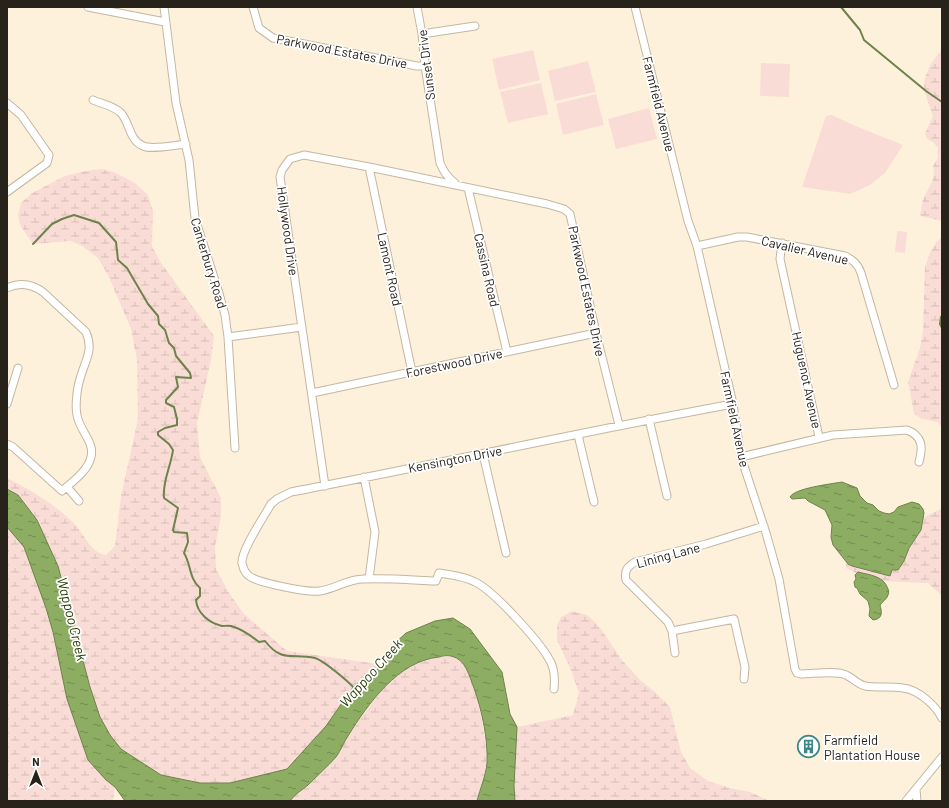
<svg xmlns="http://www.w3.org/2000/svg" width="949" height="808" font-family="Barlow,sans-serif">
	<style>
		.wetland { fill: url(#wetland-marsh) }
		.park { fill: #fadcd6 }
		.water { fill: url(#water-ripples); stroke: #6e834c }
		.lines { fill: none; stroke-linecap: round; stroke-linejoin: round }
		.stream { stroke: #6e834c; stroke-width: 2 }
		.minor-casing { stroke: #c4b7a2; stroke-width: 9 }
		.minor { stroke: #fff; stroke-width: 7 }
		.labels { text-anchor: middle; stroke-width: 3.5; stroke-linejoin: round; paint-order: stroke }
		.street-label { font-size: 13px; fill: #27221a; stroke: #fff }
		.poi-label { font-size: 13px; fill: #27221a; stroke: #fff; text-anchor: start }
		.water-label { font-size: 14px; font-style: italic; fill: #293e05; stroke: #fff }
	</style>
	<defs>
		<pattern id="wetland-marsh" width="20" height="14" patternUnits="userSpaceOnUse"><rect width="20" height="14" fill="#fadcd6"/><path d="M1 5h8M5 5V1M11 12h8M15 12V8" fill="none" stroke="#d6bcb7"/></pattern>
		<pattern id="water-ripples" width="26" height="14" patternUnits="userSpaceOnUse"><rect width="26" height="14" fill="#8cad62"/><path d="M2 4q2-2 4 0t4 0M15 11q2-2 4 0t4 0" fill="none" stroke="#728c50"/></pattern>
	</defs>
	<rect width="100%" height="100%" fill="#fef1db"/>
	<!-- wetland -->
	<path class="wetland" d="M 942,51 L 942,221 L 920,216 L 923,199 L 932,182 L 934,174 L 933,166 L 938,158 L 938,148 L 933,142 L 927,139 L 925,133 L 933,116 C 930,106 924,94 924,85 C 924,75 934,56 942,51 Z
		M 101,169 L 114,172 L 135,183 L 148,195 L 153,211 L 152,246 L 161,263 L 214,336 L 211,360 L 197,423 L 200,457 L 221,498 L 221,517 L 215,546 L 216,569 L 228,591 L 243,613 L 287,651 L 385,665 L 370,673 L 353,687 L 326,726 L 287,769 L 230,783 L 200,783 L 161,775 L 121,749 L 110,735 L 100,717 L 90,687 L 58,566 L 18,495 L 7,489 L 7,478 C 29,489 63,509 78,528 C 86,539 93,553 106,555 L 115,546 L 121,496 L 138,419 L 137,360 L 131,329 L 108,275 L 98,258 L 82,246 L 71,241 L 33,244 L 20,225 L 18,215 L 21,203 L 32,193 L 65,176 L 86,171 Z
		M 941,238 L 942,239 L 942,428 L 938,422 L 922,419 L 914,414 L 908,382 L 920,348 L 923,330 L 925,267 L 930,253 L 936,242 Z
		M 942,507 L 942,596 L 928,583 L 882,581 L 862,576 L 846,568 L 846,551 L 912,528 L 926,516 L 941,509 Z
		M 7,527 L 24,547 L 46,608 L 53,632 L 67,699 L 99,771 L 106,780 L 115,787 L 113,801 L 7,801 Z
		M 572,611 L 587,615 L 596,623 L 601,629 L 622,660 L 640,680 L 655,692 L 670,707 L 681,752 L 690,768 L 708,781 L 730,788 L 750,792 L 770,801 L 515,801 L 514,786 L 517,727 L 573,715 L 579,693 L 571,670 L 557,640 L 557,626 L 561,617 Z
		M 450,656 C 454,657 459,659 461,661 C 475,673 489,747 486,765 C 484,777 480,789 477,801 L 290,801 L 294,795 L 309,784 L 336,756 L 360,719 L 385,686 L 399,674 L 415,664 L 429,658 Z"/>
	<!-- park -->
	<path class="park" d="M 533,50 L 540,80 L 499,90 L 492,59 Z
		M 588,61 L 596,92 L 555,101 L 548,71 Z
		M 761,63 L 790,64 L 789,97 L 760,96 Z
		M 541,83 L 548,114 L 508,123 L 500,92 Z
		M 596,94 L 604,125 L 563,135 L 556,104 Z
		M 649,108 L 657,139 L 616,149 L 608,119 Z
		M 832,115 L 853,125 L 903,145 L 885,173 L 870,185 L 850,194 L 802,187 L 826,116 Z
		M 897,231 L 907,232 L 905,253 L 895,252 Z"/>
	<!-- water -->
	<path class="water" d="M 842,482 L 857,488 L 860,496 L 867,503 L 873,505 L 879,511 L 884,513 L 889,514 L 894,512 L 898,507 L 912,502 L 919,504 L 923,509 L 924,513 L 921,530 L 909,548 L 904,561 L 898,570 L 892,570 L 890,576 L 852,566 L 848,564 L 833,545 L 831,537 L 832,525 L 825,510 L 808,501 L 805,498 L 792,499 L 790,497 C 795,488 831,484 842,482 Z
		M 7,489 L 18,495 L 37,520 L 58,566 L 90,687 L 100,717 L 110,735 L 121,749 L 161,775 L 200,783 L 230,783 L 287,769 L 326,726 L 353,687 L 370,673 L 385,665 L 395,643 L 406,633 L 435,621 L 453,618 L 470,629 L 502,672 L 510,714 L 517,727 L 514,786 L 515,801 L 477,801 C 480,789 486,775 487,763 C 488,738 482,711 474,688 C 469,676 466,659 451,656 C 447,655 442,656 439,657 C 398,661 368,704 348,736 C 344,742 341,750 336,757 C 328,766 317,776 308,785 C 302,790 295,794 290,801 L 139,801 L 135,800 L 125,801 L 115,787 L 106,780 L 88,760 L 67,699 L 53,632 L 46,608 L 24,547 L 7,527 Z
		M 858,572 C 870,575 884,576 888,589 C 889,592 889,592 888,595 C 887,599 883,601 880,605 C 882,612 883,619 873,620 L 869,616 L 870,609 L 868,601 L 860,594 L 857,588 L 855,587 L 854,582 L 856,579 L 855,575 Z"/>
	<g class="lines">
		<!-- stream -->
		<path class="stream" d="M 841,7 L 860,30 L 864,40 L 926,91 L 942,102
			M 942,240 L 942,252
			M 33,244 L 52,224 L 62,219 L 74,215 L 99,223 L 116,242 L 118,260 L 127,268 L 148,304 L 158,316 L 159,324 L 165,330 L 169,343 L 174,348 L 176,356 L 190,373 L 191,378 L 176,377 L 178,387 L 166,400 L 166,403 L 174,407 L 177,419 L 177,425 L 165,428 L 158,432 L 158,435 L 169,444 L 173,450 C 171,466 162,482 164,498 L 178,508 L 173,530 L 174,532 L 187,533 L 188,542 L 184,553 C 191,564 189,579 200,588 L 200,596 L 196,600 C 197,613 209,623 222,626 C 226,626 230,625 234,627 C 244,630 251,636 259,642 L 265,641 C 282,663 292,653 315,658 C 323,660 349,682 354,688
			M 942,316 L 941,317 L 940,324 L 942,328"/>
		<defs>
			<path id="minor" d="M 88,7 L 165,22
				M 164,7 L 176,103 L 189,160 L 195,218 L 218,290 L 225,315 L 228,337 L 235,448
				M 253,7 L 259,28 L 273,38 L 417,66 L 425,66
				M 417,7 L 422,34 L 425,66 L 440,163 C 444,172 447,177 455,183
				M 635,7 L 688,221 L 697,246 L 733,404 L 741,457 L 766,533 L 779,579 L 795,669 L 797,673 L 801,674 C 813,674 836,670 846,675 C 853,678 857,684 865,686 C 877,688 891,686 903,688 C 919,690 935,705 942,718
				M 422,34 L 475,26
				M 93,100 C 102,104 114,106 121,113 C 130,123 129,140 143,146 C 152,150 176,145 186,144
				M 7,103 L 21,115 L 49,155 L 47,163 L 7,192
				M 369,167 L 412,372
				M 468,188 L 507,352
				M 782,243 L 780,259 L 819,437
				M 697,246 L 738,237 L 747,237 L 845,256 C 853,260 858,264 861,273 L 894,385
				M 7,288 C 20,282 32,284 43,292 L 86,332 C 94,351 85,360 80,379 C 77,388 75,406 77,415 C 79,430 95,442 91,457 C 88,471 72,482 62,491 L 13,447 L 7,444
				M 228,337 L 302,327
				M 312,393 L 596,333
				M 7,404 L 18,368
				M 649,419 L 667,496
				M 578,435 L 594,502
				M 483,454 L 506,553
				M 741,457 L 833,435 L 907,430 C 923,436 923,448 919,462
				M 364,477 L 375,532 L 369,579
				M 325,486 L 280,177 L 282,170 L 290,159 L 304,155 L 369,167 L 547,204 L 564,209 L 570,214 L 596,333 L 619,425
				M 67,487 L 79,501
				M 672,631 L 734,619 L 745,667 L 744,679
				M 675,653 L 672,631 L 668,622 L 626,580 C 624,571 627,567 635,562 L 706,544 L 764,526
				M 554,689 C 555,679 555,668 549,659 C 539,641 493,590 475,582 C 464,576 451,575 439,573 L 436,581 C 412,580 388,578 363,579 C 348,579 335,589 320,591 C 309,593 258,583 249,576 C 245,573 243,568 242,563 C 241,550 264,517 271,504 L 277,499 L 291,492 C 438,464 585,431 733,404
				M 916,789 L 917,801
				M 906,801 L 942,757"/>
		</defs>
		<!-- minor casing -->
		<use href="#minor" class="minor-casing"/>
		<!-- minor -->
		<use href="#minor" class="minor"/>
	</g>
	<!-- icons -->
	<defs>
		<symbol id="building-ring" viewBox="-11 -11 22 22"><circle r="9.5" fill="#fff" stroke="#3d868a" stroke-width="1.5"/><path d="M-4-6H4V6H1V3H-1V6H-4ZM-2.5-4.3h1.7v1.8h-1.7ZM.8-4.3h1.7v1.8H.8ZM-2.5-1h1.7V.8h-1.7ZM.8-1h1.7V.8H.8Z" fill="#3d868a"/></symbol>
	</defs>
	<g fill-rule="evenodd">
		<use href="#building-ring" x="796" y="734" width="25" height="25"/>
	</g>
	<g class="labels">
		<!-- street labels -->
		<g class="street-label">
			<text transform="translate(342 51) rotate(11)" y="5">Parkwood Estates Drive</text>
			<text transform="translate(426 65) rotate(-97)" y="5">Sunset Drive</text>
			<text transform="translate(659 104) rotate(76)" y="5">Farmfield Avenue</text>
			<text transform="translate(288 231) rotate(82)" y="5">Hollywood Drive</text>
			<text transform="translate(805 250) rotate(13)" y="5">Cavalier Avenue</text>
			<text transform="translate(209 263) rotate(73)" y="5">Canterbury Road</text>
			<text transform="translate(390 269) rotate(78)" y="5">Lamont Road</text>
			<text transform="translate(487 270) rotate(77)" y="5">Cassina Road</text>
			<text transform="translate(587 291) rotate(78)" y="5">Parkwood Estates Drive</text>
			<text transform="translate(454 363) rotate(-12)" y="5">Forestwood Drive</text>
			<text transform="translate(807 380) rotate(78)" y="5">Huguenot Avenue</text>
			<text transform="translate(735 419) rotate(78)" y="5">Farmfield Avenue</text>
			<text transform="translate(455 459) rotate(-11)" y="5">Kensington Drive</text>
			<text transform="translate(668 555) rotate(-15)" y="5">Lining Lane</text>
		</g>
		<!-- poi labels -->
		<g class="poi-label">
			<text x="824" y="745">Farmfield<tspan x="824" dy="15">Plantation House</tspan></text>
		</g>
		<!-- water labels -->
		<g class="water-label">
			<text transform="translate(72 619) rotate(76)" y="5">Wappoo Creek</text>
			<text transform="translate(371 673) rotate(-48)" y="5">Wappoo Creek</text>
		</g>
	</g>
	<!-- border -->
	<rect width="949" height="808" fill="none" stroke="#27221a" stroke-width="16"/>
	<!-- north arrow -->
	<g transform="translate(36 772)" stroke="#ffffff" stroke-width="3" paint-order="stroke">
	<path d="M0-3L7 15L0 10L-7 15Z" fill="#27221a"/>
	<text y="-6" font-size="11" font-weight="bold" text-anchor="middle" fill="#27221a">N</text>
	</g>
</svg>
